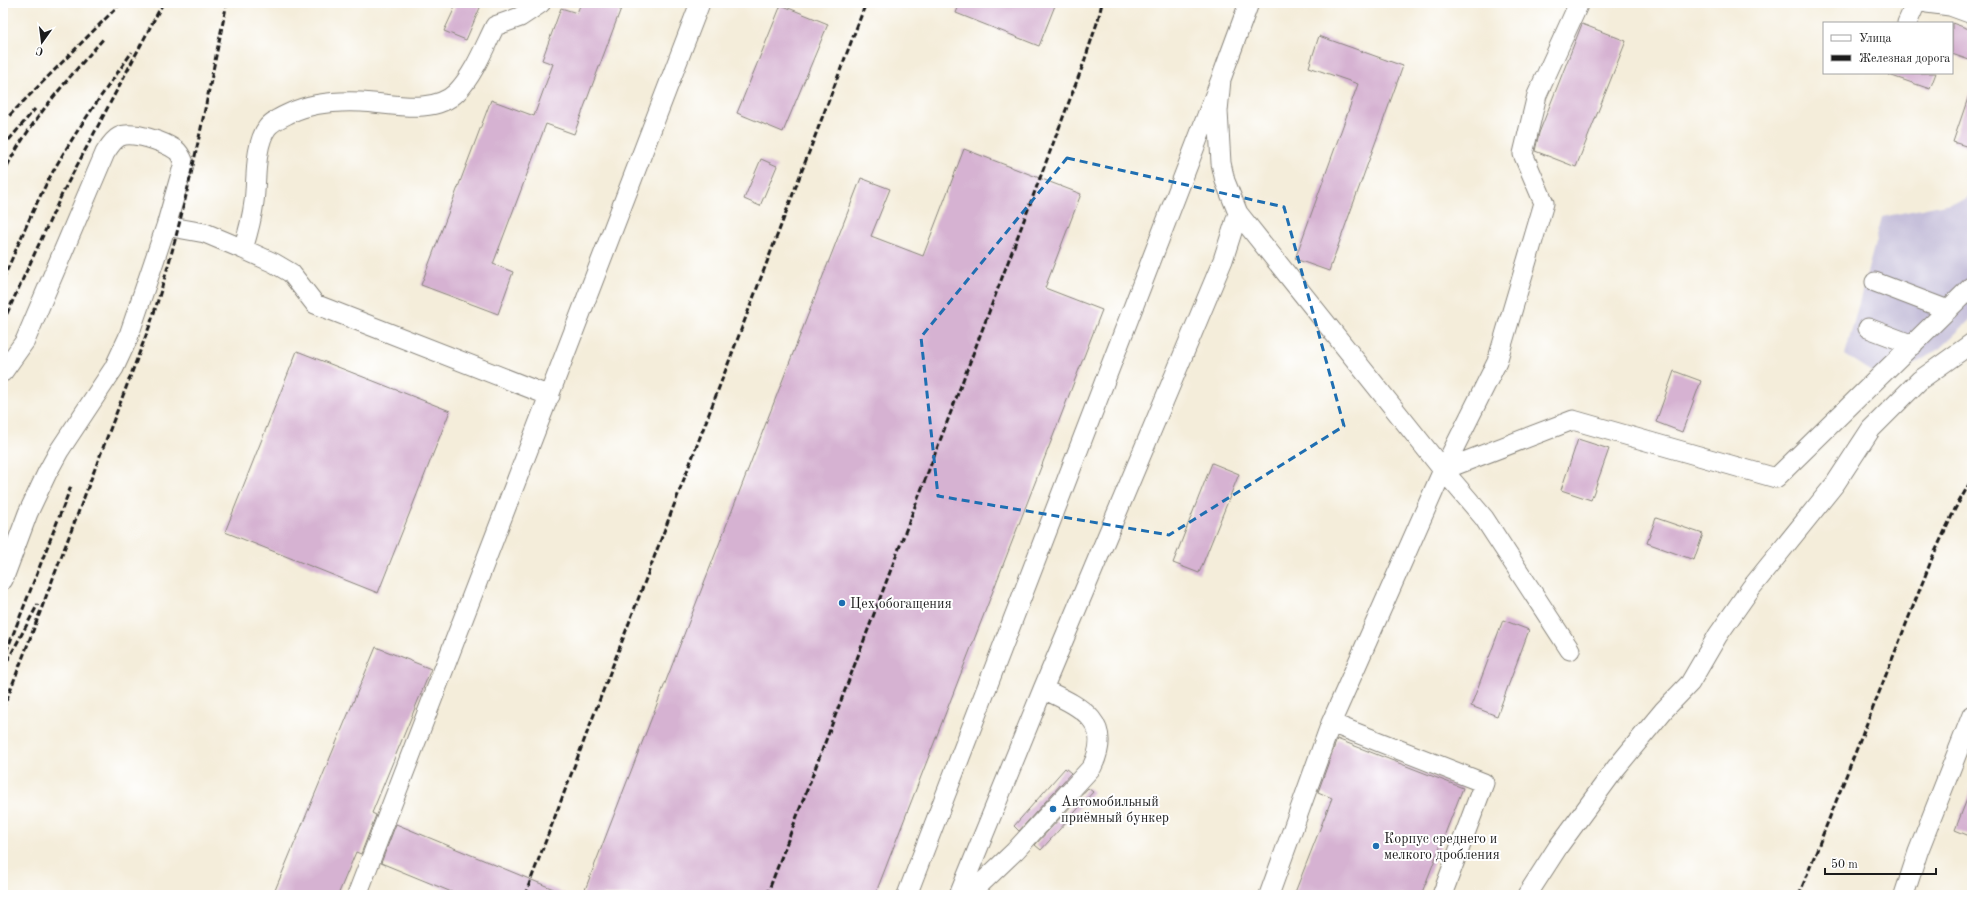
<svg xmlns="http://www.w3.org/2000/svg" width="1975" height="898" font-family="'Old Standard TT',serif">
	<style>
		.industrial { fill: #c6c0da }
		.building { fill: #d6b2d2 }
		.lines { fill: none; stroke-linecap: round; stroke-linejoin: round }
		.minor-casing { stroke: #88847b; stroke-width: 21 }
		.minor { stroke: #fff; stroke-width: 19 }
		.rail { stroke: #1c1c1c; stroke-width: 3; stroke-dasharray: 6 3; stroke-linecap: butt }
		.marked { fill: none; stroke: #1f6fb2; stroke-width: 3; stroke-dasharray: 8 5; stroke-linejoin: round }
		.poi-dot { fill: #1f6fb2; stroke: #fff; stroke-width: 1.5 }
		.labels { text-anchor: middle; stroke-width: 4; stroke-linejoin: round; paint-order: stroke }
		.poi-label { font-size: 14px; fill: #1c1c1c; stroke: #fff; text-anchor: start }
	</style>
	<rect width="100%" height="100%" fill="#fff"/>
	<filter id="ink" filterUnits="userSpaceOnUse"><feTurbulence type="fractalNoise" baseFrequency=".025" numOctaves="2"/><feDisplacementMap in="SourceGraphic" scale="8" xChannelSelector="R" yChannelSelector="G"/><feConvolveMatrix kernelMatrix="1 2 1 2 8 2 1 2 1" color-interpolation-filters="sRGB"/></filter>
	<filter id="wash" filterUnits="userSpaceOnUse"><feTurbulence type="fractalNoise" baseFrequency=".012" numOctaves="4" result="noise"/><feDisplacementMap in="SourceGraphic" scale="16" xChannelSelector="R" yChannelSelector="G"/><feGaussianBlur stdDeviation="0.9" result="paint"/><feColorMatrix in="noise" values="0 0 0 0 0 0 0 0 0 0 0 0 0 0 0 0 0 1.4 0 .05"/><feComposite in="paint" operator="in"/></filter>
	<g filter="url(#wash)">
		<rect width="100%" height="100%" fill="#f4edda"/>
		<!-- industrial -->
		<path class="industrial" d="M 1972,192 L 1972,318 L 1940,348 L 1887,382 L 1845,355 L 1882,217 L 1965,200 Z"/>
		<g id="blocks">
			<!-- building -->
			<path class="building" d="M 457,3 L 482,3 L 466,40 L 444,31 Z
				M 581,3 L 623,3 L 574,134 L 546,124 L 493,264 L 513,272 L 498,314 L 421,285 L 491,100 L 534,116 L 553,64 L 542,60 L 561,8 L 577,13 Z
				M 960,3 L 1056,3 L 1039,46 L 956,13 Z
				M 781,5 L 828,24 L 783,132 L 737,113 Z
				M 1952,23 L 1972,30 L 1972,61 L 1952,54 Z
				M 1582,24 L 1626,41 L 1576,167 L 1535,151 L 1539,133 Z
				M 1319,36 L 1403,66 L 1329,271 L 1295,259 L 1358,84 L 1309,67 Z
				M 1889,73 L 1936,73 L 1930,89 L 1889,75 Z
				M 1970,92 L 1972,92 L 1972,148 L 1953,142 Z
				M 964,149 L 1081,194 L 1045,288 L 1102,310 L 875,895 L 583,895 L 861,178 L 890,189 L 871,236 L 923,256 Z
				M 761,159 L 777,166 L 760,206 L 744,199 Z
				M 297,351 L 450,411 L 378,593 L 225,532 Z
				M 1674,371 L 1701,381 L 1682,432 L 1656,422 Z
				M 1578,439 L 1609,449 L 1591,500 L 1561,490 Z
				M 1212,463 L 1239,474 L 1199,573 L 1173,563 Z
				M 1656,518 L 1703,534 L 1694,560 L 1647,543 Z
				M 1503,620 L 1529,630 L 1497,716 L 1471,706 Z
				M 376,647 L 431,669 L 372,813 L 376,815 L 361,854 L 356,852 L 338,895 L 273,895 Z
				M 1337,739 L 1463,788 L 1421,895 L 1294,895 L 1332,798 L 1318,792 Z
				M 1065,768 L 1071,773 L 1019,831 L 1014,826 Z
				M 1088,788 L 1093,792 L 1041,850 L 1035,845 Z
				M 1971,789 L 1972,789 L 1972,837 L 1955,830 Z
				M 396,824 L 568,895 L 459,895 L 381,863 Z"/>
		</g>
	</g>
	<g filter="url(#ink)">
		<use href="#blocks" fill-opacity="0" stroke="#88847b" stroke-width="1"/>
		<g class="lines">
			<defs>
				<path id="minor" d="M 541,3 L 520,17 L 495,26 C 484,48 474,74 457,92 C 433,116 390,103 361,102 C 338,101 311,103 290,113 C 282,117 272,121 267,128 C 254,146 257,181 254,202 C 252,218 248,233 243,249 L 274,263 L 291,273 L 315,304 L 550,396
					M 1249,3 L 1221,79 L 1218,111 L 1221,163 L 1225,181 L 1238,213 L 1443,470 L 1484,518 L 1570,650
					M 1927,3 L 1950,6 L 1972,14
					M 1907,23 L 1916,3
					M 166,226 L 205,233 L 243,249
					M 1875,282 L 1948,310
					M 1868,328 L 1913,345
					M 3,372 L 25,341 L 105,153 C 109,147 113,140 119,137 C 132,130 164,142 176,150 C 180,153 182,158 184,163 L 166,226 L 128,338 L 114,368 L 59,451 L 47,473 L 28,513 L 3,580
					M 1443,470 L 1573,420 L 1776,478 L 1972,286
					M 1331,723 L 1484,783 L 1442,895
					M 357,895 L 700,3
					M 907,895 L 1221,79
					M 959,895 L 1043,689 L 1223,260 L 1238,213
					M 969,895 L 1015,851 L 1092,767 C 1115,720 1078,706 1043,689
					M 1269,895 L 1331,723 L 1443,470 L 1497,362 L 1544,203 L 1523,154 L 1537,95 L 1579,3
					M 1527,895 L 1558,847 L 1616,768 L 1664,710 L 1690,683 L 1718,635 L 1751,588 L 1835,484 L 1871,429 L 1920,380 L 1972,343
					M 1904,895 L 1918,852 L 1972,715"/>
			</defs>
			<!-- minor casing -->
			<use href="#minor" class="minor-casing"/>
			<!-- minor -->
			<use href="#minor" class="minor"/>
			<!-- rail -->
			<path class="rail" d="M 3,122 L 121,3
				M 3,147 L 35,109
				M 3,174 C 28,123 67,80 104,38
				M 3,279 C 21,239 37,198 59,161 C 81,123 107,88 132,52
				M 3,322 L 63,192 L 163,3
				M 3,660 L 72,484
				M 3,669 L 38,604
				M 3,709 L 150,325 C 185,220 204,111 227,3
				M 525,895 L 866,3
				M 767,895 L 1083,65 L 1098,20 L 1102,3
				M 1799,895 L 1933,556 L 1955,509 L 1972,479"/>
		</g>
	</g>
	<!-- marked area -->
	<path class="marked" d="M 1067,158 L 1284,207 L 1344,426 L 1169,535 L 938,496 L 921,337 Z"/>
	<!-- markers -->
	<g class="poi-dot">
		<circle cx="842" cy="603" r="4"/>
		<circle cx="1053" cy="809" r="4"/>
		<circle cx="1376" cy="846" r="4"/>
	</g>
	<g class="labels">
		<!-- poi labels -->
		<g class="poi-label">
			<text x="850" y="608">Цех обогащения</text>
			<text x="1061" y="806">Автомобильный<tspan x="1061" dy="16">приёмный бункер</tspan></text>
			<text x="1384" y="843">Корпус среднего и<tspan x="1384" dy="16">мелкого дробления</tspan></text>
		</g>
	</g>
	<!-- margin -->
	<rect width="1975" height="898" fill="none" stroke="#fff" stroke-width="16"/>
	<!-- legend -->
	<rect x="1823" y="22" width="130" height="52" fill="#ffffff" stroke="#a4a4a4"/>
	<rect x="1831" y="35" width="20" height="6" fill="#ffffff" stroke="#a4a4a4"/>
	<text x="1859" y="42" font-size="12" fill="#1c1c1c">Улица</text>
	<rect x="1831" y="55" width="20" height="6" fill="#1c1c1c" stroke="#a4a4a4"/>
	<text x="1859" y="62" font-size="12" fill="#1c1c1c">Железная дорога</text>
	<!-- north arrow -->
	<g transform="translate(42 42) rotate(194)" stroke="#ffffff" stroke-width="3" paint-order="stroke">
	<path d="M0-3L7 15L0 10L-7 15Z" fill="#1c1c1c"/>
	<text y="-6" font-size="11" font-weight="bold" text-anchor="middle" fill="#1c1c1c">С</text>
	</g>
	<!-- scale -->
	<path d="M1825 868v6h111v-6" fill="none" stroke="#1c1c1c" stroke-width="2"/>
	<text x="1831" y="868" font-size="12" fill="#1c1c1c" stroke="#ffffff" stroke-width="3" paint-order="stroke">50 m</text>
</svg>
